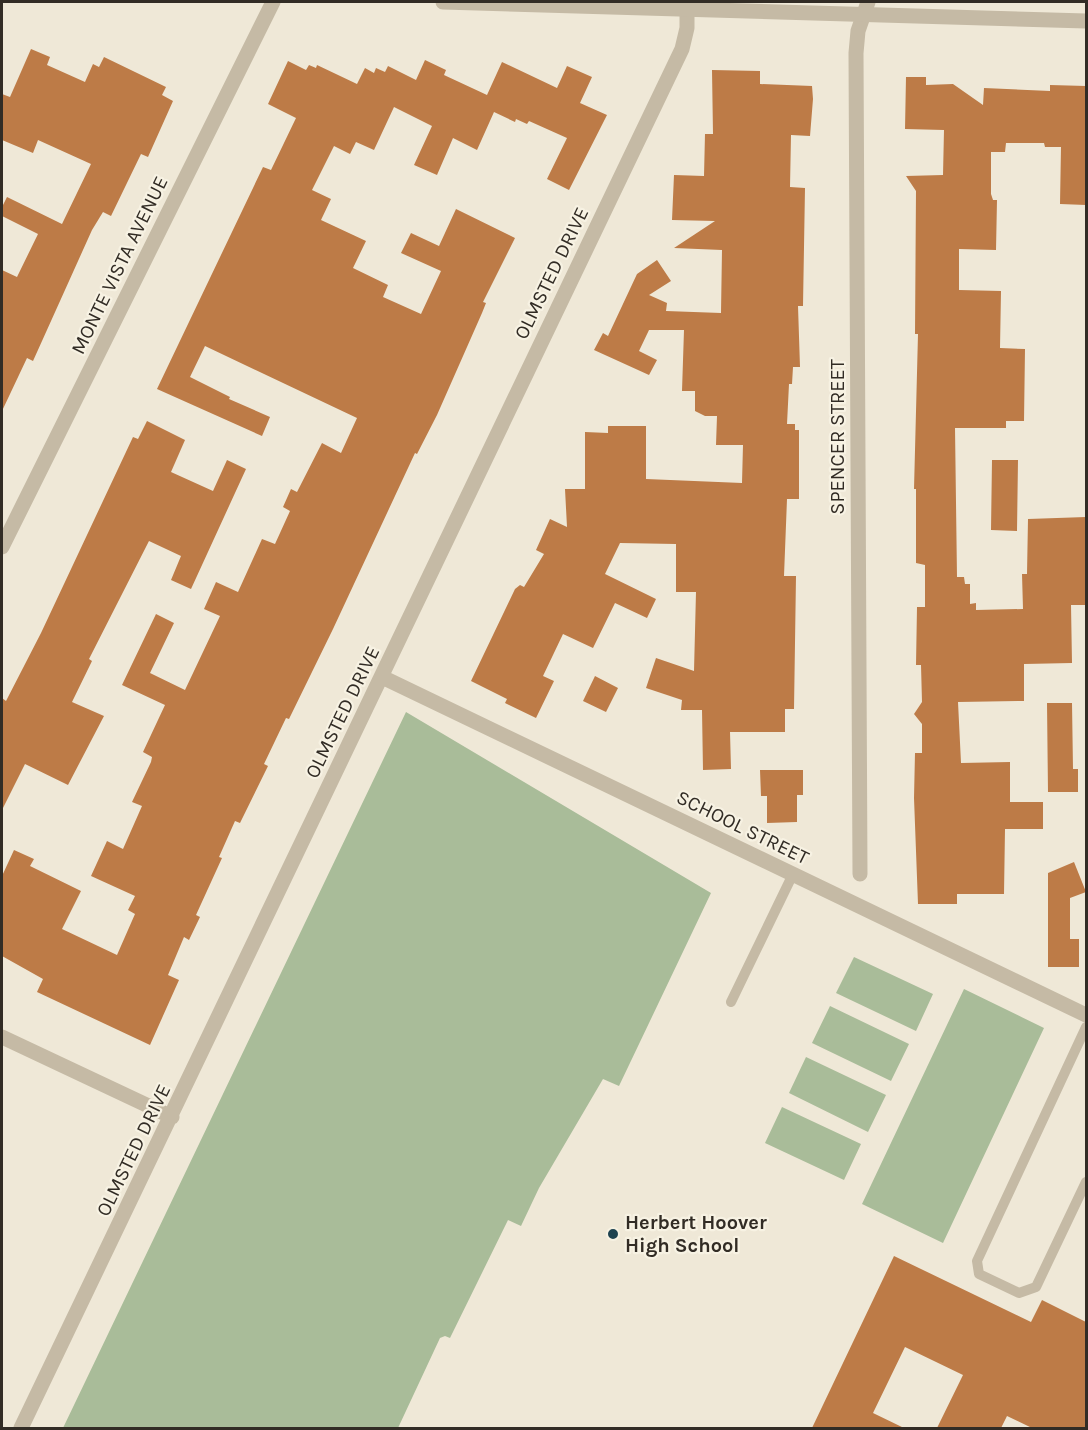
<svg xmlns="http://www.w3.org/2000/svg" width="1088" height="1430" font-family="Karla,sans-serif">
	<style>
		.green { fill: #a9bc99 }
		.building { fill: #bd7b47 }
		.lines { fill: none; stroke-linecap: round; stroke-linejoin: round }
		.service { stroke: #c5baa5; stroke-width: 10 }
		.minor { stroke: #c5baa5; stroke-width: 15 }
		.tertiary { stroke: #c5baa5; stroke-width: 15 }
		.poi-dot { fill: #1e4350; stroke: #f7f2e3; stroke-width: 2 }
		.labels { text-anchor: middle; stroke-width: 4.5; stroke-linejoin: round; paint-order: stroke }
		.street-label { font-size: 20px; fill: #322c25; stroke: #f7f2e3 }
		.poi-label { font-size: 20px; font-weight: bold; fill: #322c25; stroke: #f7f2e3; text-anchor: start }
	</style>
	<rect width="100%" height="100%" fill="#efe8d7"/>
	<!-- green -->
	<path class="green" d="M 406,712 L 711,893 L 619,1086 L 603,1079 L 539,1188 L 521,1226 L 508,1220 L 450,1338 L 445,1336 L 440,1338 L 398,1428 L 63,1428 Z
		M 854,957 L 933,994 L 916,1031 L 836,993 Z
		M 964,989 L 1044,1028 L 943,1243 L 862,1204 Z
		M 830,1006 L 909,1044 L 891,1081 L 812,1043 Z
		M 806,1057 L 886,1095 L 868,1132 L 789,1093 Z
		M 782,1107 L 861,1144 L 844,1180 L 765,1143 Z"/>
	<!-- building -->
	<path class="building" d="M 31,49 L 50,57 L 47,65 L 85,82 L 93,64 L 99,67 L 104,57 L 166,87 L 162,95 L 173,101 L 148,157 L 141,154 L 111,216 L 103,212 L 92,230 L 33,361 L 27,358 L 2,411 L 2,270 L 17,277 L 38,234 L 2,216 L 2,207 L 7,197 L 62,224 L 91,164 L 38,140 L 33,153 L 2,140 L 2,94 L 10,97 Z
		M 425,60 L 446,70 L 444,75 L 487,95 L 502,62 L 557,88 L 567,66 L 592,77 L 580,103 L 607,115 L 569,190 L 547,179 L 567,138 L 529,121 L 527,124 L 516,119 L 515,122 L 494,112 L 477,150 L 453,138 L 437,175 L 414,165 L 432,126 L 394,107 L 374,150 L 356,142 L 350,154 L 334,146 L 312,190 L 331,199 L 321,220 L 366,241 L 353,268 L 388,285 L 383,297 L 421,314 L 441,271 L 401,253 L 411,233 L 439,246 L 456,209 L 515,238 L 483,302 L 486,303 L 482,313 L 437,415 L 417,454 L 415,453 L 333,629 L 289,719 L 286,718 L 264,764 L 268,766 L 240,823 L 235,821 L 219,857 L 222,858 L 196,915 L 200,917 L 189,940 L 184,937 L 168,975 L 179,980 L 150,1045 L 37,992 L 43,979 L 2,956 L 2,876 L 14,850 L 34,859 L 30,866 L 81,891 L 62,929 L 117,955 L 135,914 L 128,910 L 135,896 L 91,876 L 107,841 L 123,849 L 142,806 L 132,802 L 151,762 L 152,757 L 143,752 L 165,705 L 122,685 L 156,614 L 174,623 L 150,673 L 185,690 L 220,616 L 204,609 L 216,582 L 238,592 L 262,539 L 275,544 L 290,511 L 283,507 L 291,489 L 297,492 L 322,443 L 341,453 L 357,418 L 205,346 L 190,377 L 230,397 L 229,399 L 270,417 L 262,436 L 157,389 L 263,167 L 271,170 L 296,118 L 268,104 L 288,61 L 306,70 L 309,65 L 316,68 L 317,65 L 357,84 L 365,68 L 374,73 L 376,68 L 385,72 L 388,66 L 416,80 Z
		M 712,70 L 760,71 L 760,84 L 812,86 L 813,99 L 810,136 L 791,135 L 790,187 L 805,188 L 803,306 L 798,306 L 800,367 L 793,367 L 792,384 L 789,384 L 787,424 L 795,424 L 795,430 L 799,430 L 799,499 L 787,499 L 784,576 L 796,576 L 794,709 L 785,709 L 785,732 L 730,732 L 731,769 L 703,770 L 702,710 L 681,710 L 682,700 L 646,688 L 656,658 L 694,671 L 696,592 L 676,592 L 676,544 L 620,543 L 605,574 L 656,599 L 647,618 L 615,603 L 593,648 L 563,634 L 543,676 L 554,681 L 536,718 L 505,703 L 507,699 L 471,681 L 515,589 L 520,585 L 524,587 L 544,554 L 536,550 L 550,519 L 567,527 L 565,489 L 585,489 L 585,432 L 608,433 L 608,426 L 646,426 L 646,479 L 742,483 L 743,445 L 716,445 L 717,416 L 705,416 L 695,411 L 695,391 L 682,391 L 684,330 L 649,330 L 639,351 L 657,360 L 649,375 L 594,350 L 603,333 L 608,336 L 637,274 L 657,260 L 671,281 L 649,295 L 667,303 L 666,311 L 721,313 L 722,250 L 674,248 L 715,221 L 672,220 L 674,175 L 704,176 L 705,134 L 713,134 Z
		M 906,77 L 926,77 L 926,85 L 953,84 L 983,105 L 984,88 L 1050,91 L 1050,85 L 1086,86 L 1086,205 L 1060,204 L 1061,147 L 1045,147 L 1044,143 L 1006,143 L 1005,152 L 991,152 L 991,194 L 993,200 L 997,200 L 996,250 L 959,249 L 959,290 L 1001,291 L 1000,348 L 1025,349 L 1024,421 L 1006,421 L 1006,428 L 955,428 L 957,577 L 964,577 L 965,584 L 970,584 L 970,604 L 976,603 L 976,610 L 1023,609 L 1022,574 L 1027,574 L 1028,519 L 1086,517 L 1086,605 L 1071,605 L 1072,663 L 1024,664 L 1024,701 L 958,702 L 961,763 L 1010,762 L 1010,802 L 1043,802 L 1043,829 L 1005,829 L 1004,894 L 957,894 L 957,904 L 918,904 L 914,798 L 915,753 L 922,753 L 922,724 L 914,714 L 922,702 L 921,665 L 916,665 L 917,607 L 925,607 L 925,565 L 916,563 L 916,489 L 914,489 L 918,334 L 915,334 L 916,191 L 906,176 L 943,175 L 944,130 L 905,129 Z
		M 147,421 L 185,440 L 171,472 L 213,491 L 227,460 L 246,469 L 191,589 L 171,580 L 181,556 L 149,541 L 89,659 L 92,661 L 72,702 L 104,716 L 68,785 L 25,764 L 2,810 L 2,698 L 6,701 L 41,633 L 133,437 L 138,439 Z
		M 992,460 L 1018,460 L 1017,531 L 991,530 Z
		M 595,676 L 618,688 L 606,712 L 583,701 Z
		M 1047,703 L 1072,703 L 1073,769 L 1078,769 L 1078,792 L 1048,792 Z
		M 760,770 L 803,770 L 803,795 L 797,795 L 797,822 L 767,823 L 767,796 L 761,796 Z
		M 1074,862 L 1086,892 L 1070,898 L 1070,939 L 1079,939 L 1079,967 L 1048,967 L 1048,873 Z
		M 894,1256 L 1031,1322 L 1042,1300 L 1086,1322 L 1086,1428 L 1032,1428 L 1007,1416 L 1001,1428 L 937,1428 L 963,1375 L 905,1347 L 873,1413 L 904,1428 L 812,1428 Z"/>
	<g class="lines">
		<!-- service -->
		<path class="service" d="M 731,1002 L 793,874
			M 1086,1027 L 977,1261 L 979,1274 L 1019,1293 L 1036,1287 L 1086,1182"/>
		<!-- minor -->
		<path class="minor" d="M 2,547 L 273,2
			M 382,677 L 1086,1015
			M 860,874 L 856,53 L 858,31 L 868,2
			M 2,1037 L 172,1117
			M 21,1428 L 682,49 L 687,28 L 687,9"/>
		<!-- tertiary -->
		<path class="tertiary" d="M 443,2 L 1086,21"/>
	</g>
	<!-- markers -->
	<circle class="poi-dot" cx="613" cy="1234" r="6"/>
	<g class="labels">
		<!-- street labels -->
		<g class="street-label">
			<text transform="translate(119 265) rotate(-64)" y="7">MONTE VISTA AVENUE</text>
			<text transform="translate(551 273) rotate(-64)" y="7">OLMSTED DRIVE</text>
			<text transform="translate(837 437) rotate(-90)" y="7">SPENCER STREET</text>
			<text transform="translate(342 712) rotate(-64)" y="7">OLMSTED DRIVE</text>
			<text transform="translate(743 827) rotate(26)" y="7">SCHOOL STREET</text>
			<text transform="translate(133 1150) rotate(-64)" y="7">OLMSTED DRIVE</text>
		</g>
		<!-- poi labels -->
		<g class="poi-label">
			<text x="625" y="1229">Herbert Hoover<tspan x="625" dy="23">High School</tspan></text>
		</g>
	</g>
	<!-- border -->
	<rect width="1088" height="1430" fill="none" stroke="#322c25" stroke-width="6"/>
</svg>
